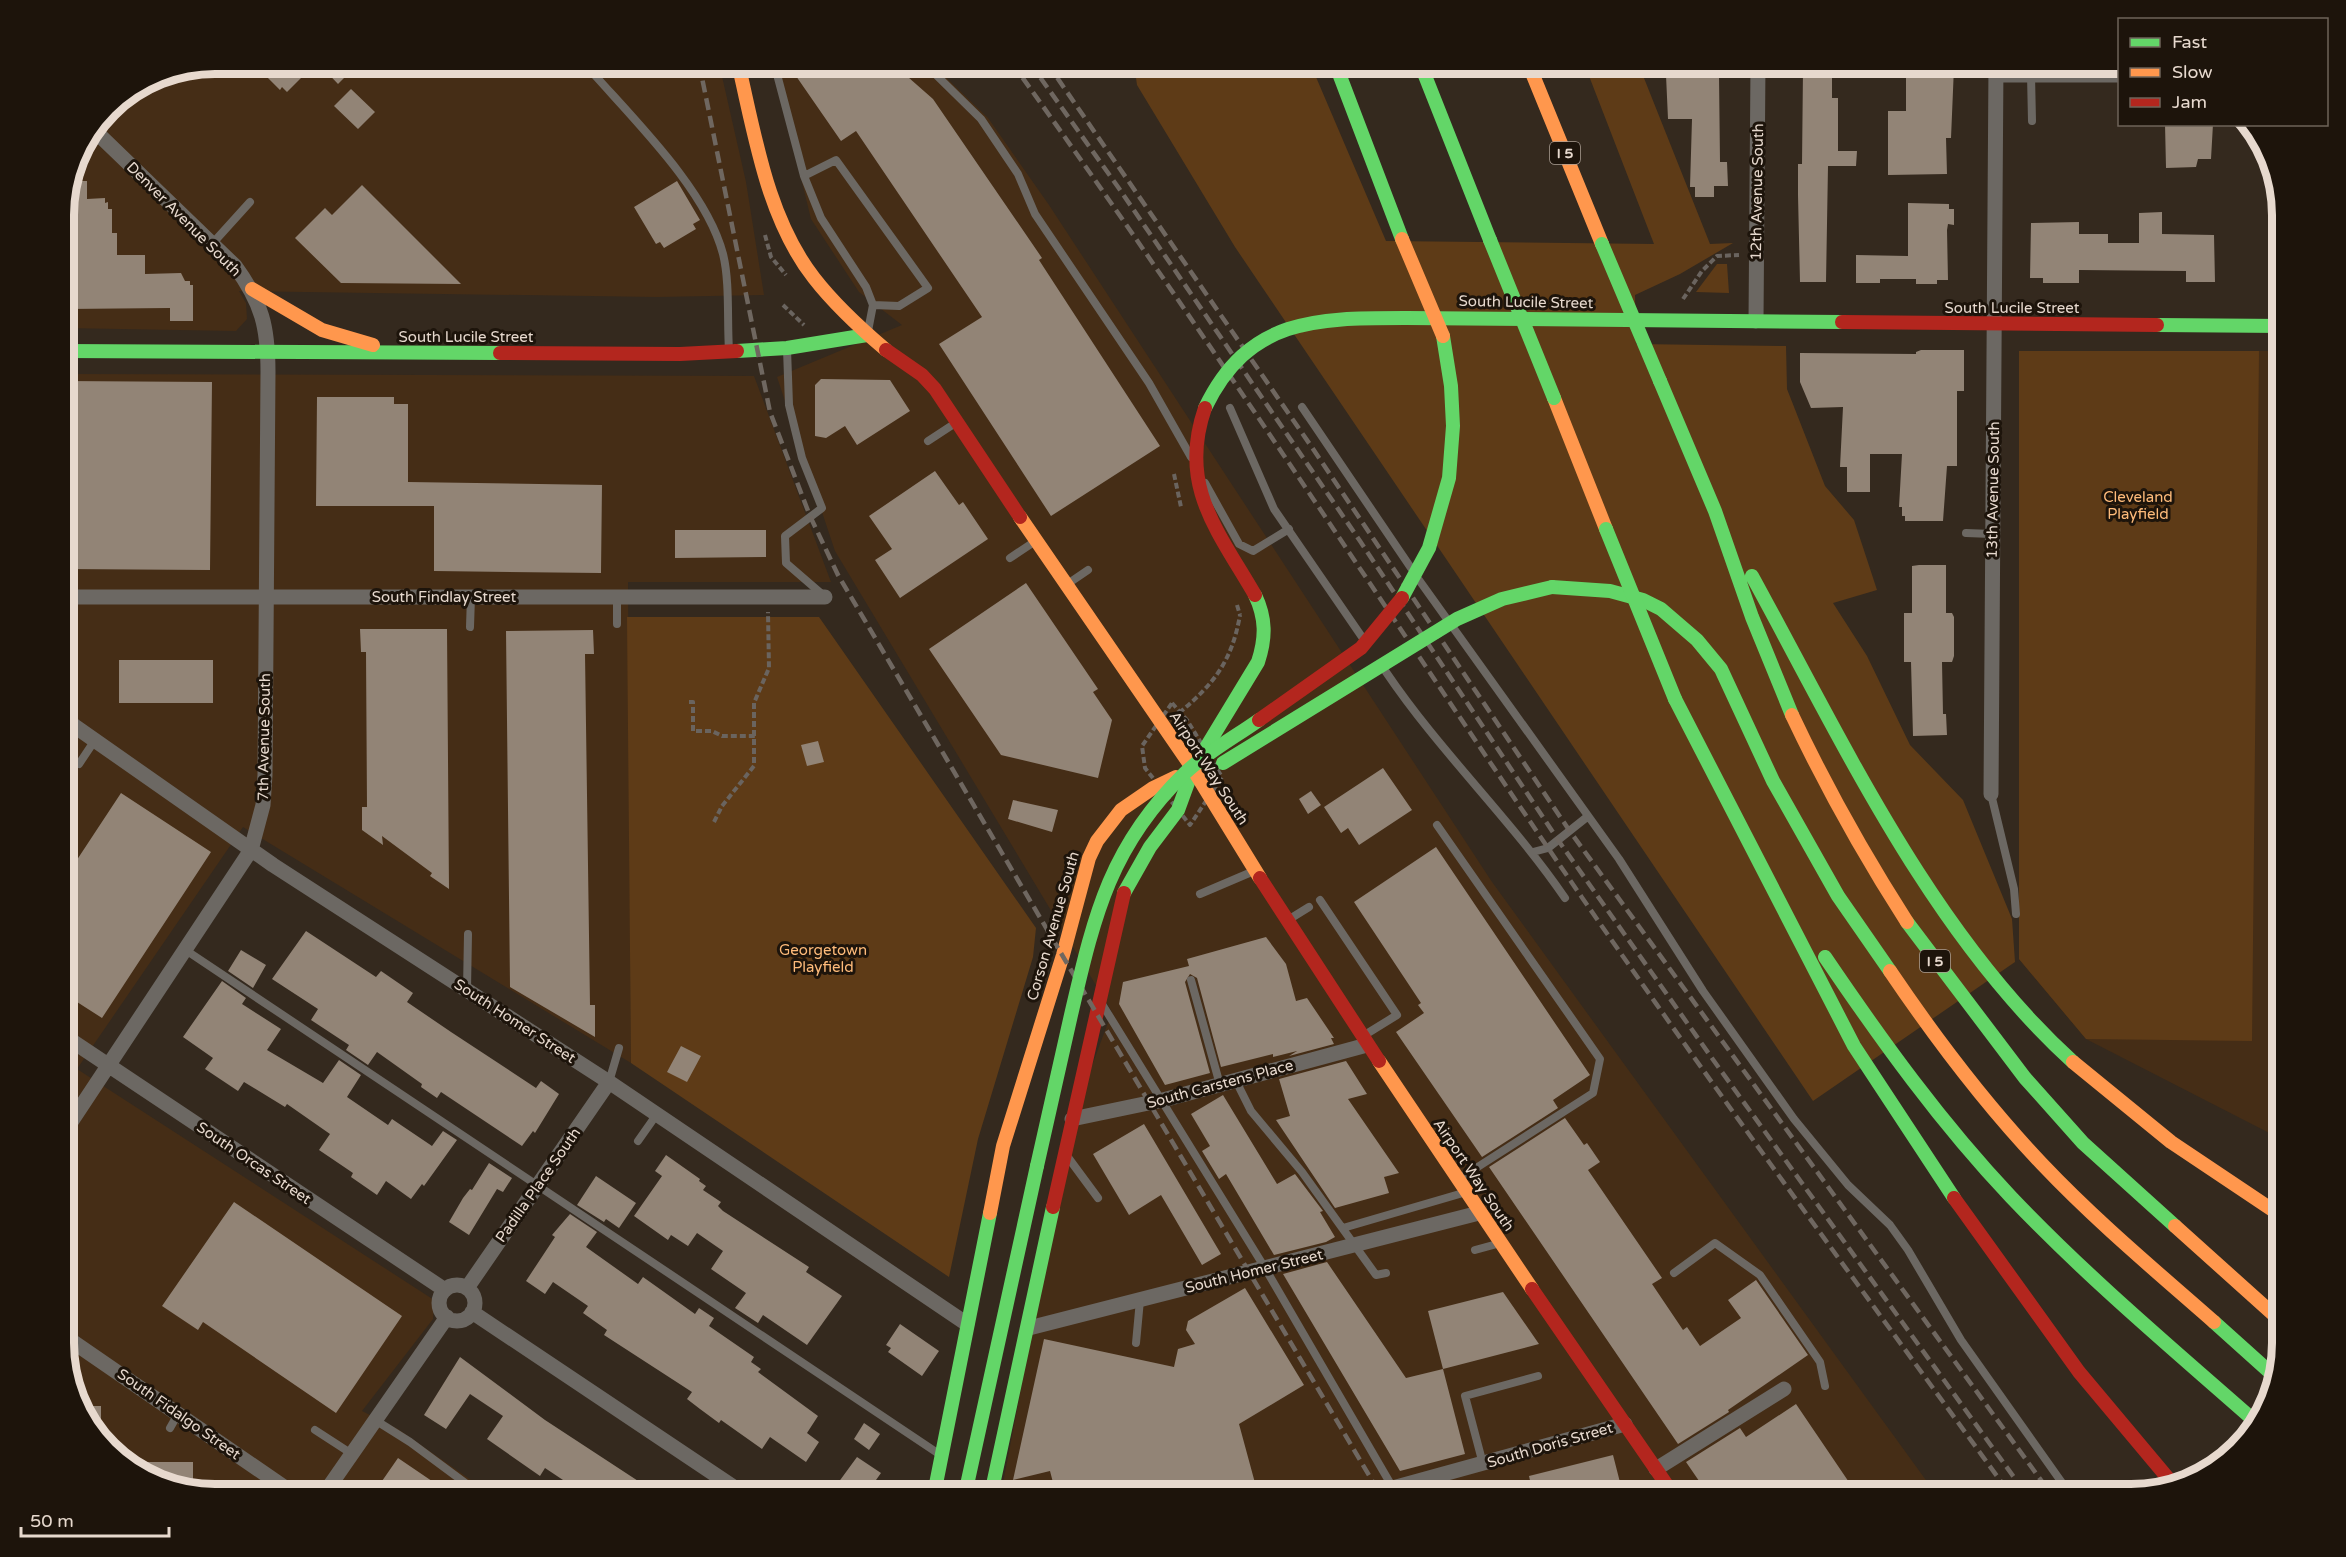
<svg xmlns="http://www.w3.org/2000/svg" width="2346" height="1557" font-family="'Varela Round',sans-serif">
	<style>
		.built { fill: #452d16 }
		.green { fill: #5e3b17 }
		.building { fill: #928476 }
		.lines { fill: none; stroke-linecap: round; stroke-linejoin: round }
		.path { stroke: #6a645f; stroke-width: 4; stroke-dasharray: 6 3; stroke-linecap: butt }
		.lane { stroke: #6c6863; stroke-width: 8 }
		.street { stroke: #6c6863; stroke-width: 15 }
		.fast { stroke: #63d668; stroke-width: 14 }
		.slow { stroke: #ff974d; stroke-width: 14 }
		.jam { stroke: #b3261e; stroke-width: 14 }
		.rail { stroke: #6f6760; stroke-width: 4.5; stroke-dasharray: 12 6; stroke-linecap: butt }
		.path-bridge { stroke: #6a645f; stroke-width: 4; stroke-dasharray: 6 3; stroke-linecap: butt }
		.fast-bridge { stroke: #63d668; stroke-width: 14 }
		.slow-bridge { stroke: #ff974d; stroke-width: 14 }
		.jam-bridge { stroke: #b3261e; stroke-width: 14 }
		.labels { text-anchor: middle; stroke-width: 6; stroke-linejoin: round; paint-order: stroke }
		.shield { fill: #1d140b; stroke: #aa9e94; stroke-width: 1.5 }
		.shield-label { font-size: 14px; font-weight: bold; fill: #e7d9ce }
		.street-label { font-size: 15px; fill: #e7d9ce; stroke: #1d140b }
		.park-label { font-size: 15px; fill: #febb7a; stroke: #1d140b }
		.rim { fill: none; stroke: #e7d9ce; stroke-width: 8 }
	</style>
	<rect width="100%" height="100%" fill="#34291e"/>
	<!-- built -->
	<path class="built" d="M 215,63 L 719,63 L 746,182 L 764,295 L 657,297 L 239,291 L 246,303 L 247,319 L 236,331 L 63,328 L 63,205 L 75,156 L 108,107 L 157,74 Z
		M 773,63 L 931,63 L 988,118 L 1049,205 L 1492,882 L 1936,1494 L 1001,1494 L 1072,1119 L 1112,1012 L 835,551 L 777,377 L 902,325 L 859,292 L 811,219 Z
		M 2019,351 L 2283,351 L 2283,1140 L 2086,1039 L 2019,959 Z
		M 63,374 L 754,376 L 831,582 L 628,582 L 631,1063 L 243,827 L 77,1069 L 434,1300 L 433,1319 L 362,1411 L 398,1429 L 491,1494 L 215,1494 L 131,1469 L 83,1419 L 63,1352 Z"/>
	<!-- green -->
	<path class="green" d="M 1134,63 L 1310,63 L 1386,241 L 1654,244 L 1584,63 L 1638,63 L 1710,244 L 1733,243 L 1680,274 L 1635,295 L 1636,344 L 1786,346 L 1787,389 L 1825,486 L 1854,520 L 1877,590 L 1833,603 L 1867,656 L 1910,745 L 1963,800 L 2012,919 L 2015,962 L 1813,1101 L 1235,247 L 1137,85 Z
		M 1717,264 L 1727,264 L 1729,293 L 1696,292 Z
		M 2019,351 L 2259,351 L 2252,1041 L 2086,1039 L 2019,959 Z
		M 627,617 L 819,617 L 1036,928 L 1033,957 L 978,1139 L 949,1277 L 631,1063 Z"/>
	<!-- building -->
	<path class="building" d="M 261,63 L 316,63 L 287,92 L 282,87 L 280,90 L 266,76 L 270,72 Z
		M 318,63 L 359,63 L 338,84 Z
		M 787,63 L 892,63 L 933,99 L 1042,258 L 1039,260 L 1160,446 L 1051,516 L 939,344 L 982,317 L 856,131 L 841,141 Z
		M 1916,67 L 1954,67 L 1951,138 L 1946,138 L 1947,174 L 1888,175 L 1888,111 L 1906,111 L 1906,76 L 1910,76 L 1910,68 Z
		M 1803,69 L 1832,69 L 1832,98 L 1838,98 L 1838,151 L 1857,151 L 1856,166 L 1828,166 L 1826,282 L 1800,282 L 1798,195 L 1798,164 L 1802,164 Z
		M 1666,75 L 1719,75 L 1720,162 L 1727,162 L 1728,186 L 1714,186 L 1714,197 L 1695,197 L 1695,187 L 1690,187 L 1692,119 L 1668,119 Z
		M 351,89 L 375,112 L 358,129 L 334,106 Z
		M 2165,124 L 2213,124 L 2211,159 L 2198,159 L 2196,167 L 2166,168 Z
		M 69,181 L 87,181 L 87,199 L 105,198 L 105,203 L 108,202 L 108,209 L 112,209 L 112,233 L 117,233 L 117,255 L 145,255 L 145,274 L 181,273 L 185,281 L 190,281 L 190,285 L 193,285 L 193,321 L 170,321 L 170,308 L 67,309 L 67,291 L 63,291 L 63,205 Z
		M 677,181 L 700,220 L 693,224 L 696,229 L 664,248 L 660,242 L 656,244 L 634,207 Z
		M 362,185 L 461,284 L 341,283 L 295,238 L 325,208 L 332,215 Z
		M 1908,203 L 1949,204 L 1949,209 L 1954,209 L 1954,225 L 1948,224 L 1947,230 L 1948,280 L 1937,280 L 1937,284 L 1916,284 L 1916,279 L 1880,279 L 1880,283 L 1856,283 L 1856,255 L 1908,256 Z
		M 2162,212 L 2162,234 L 2214,235 L 2215,282 L 2186,282 L 2186,271 L 2079,270 L 2079,283 L 2043,283 L 2043,278 L 2030,278 L 2031,223 L 2079,222 L 2079,234 L 2108,234 L 2108,243 L 2139,243 L 2139,213 Z
		M 1921,350 L 1964,350 L 1964,391 L 1957,391 L 1957,466 L 1947,466 L 1943,521 L 1905,521 L 1905,516 L 1902,516 L 1902,507 L 1899,507 L 1902,454 L 1870,454 L 1870,492 L 1847,492 L 1847,467 L 1840,467 L 1843,407 L 1811,408 L 1800,382 L 1800,353 L 1916,354 L 1916,352 Z
		M 821,379 L 890,380 L 910,411 L 857,445 L 845,426 L 826,438 L 815,436 L 815,385 Z
		M 63,381 L 212,382 L 210,570 L 63,569 Z
		M 317,397 L 394,397 L 394,404 L 408,404 L 408,482 L 602,485 L 601,573 L 434,571 L 434,506 L 316,506 Z
		M 935,471 L 959,505 L 963,502 L 988,539 L 900,598 L 875,560 L 892,549 L 869,516 Z
		M 675,530 L 766,530 L 766,557 L 675,558 Z
		M 1919,565 L 1946,565 L 1946,613 L 1952,613 L 1954,617 L 1954,656 L 1952,662 L 1942,662 L 1943,714 L 1946,714 L 1947,735 L 1913,736 L 1911,662 L 1904,662 L 1904,613 L 1912,613 L 1912,566 Z
		M 1026,583 L 1098,689 L 1093,692 L 1112,720 L 1098,778 L 1001,755 L 929,649 Z
		M 360,629 L 447,629 L 449,889 L 430,876 L 432,873 L 382,836 L 383,845 L 362,830 L 362,807 L 367,807 L 366,652 L 361,652 Z
		M 593,630 L 594,654 L 585,654 L 590,1005 L 595,1005 L 595,1037 L 510,987 L 506,631 Z
		M 119,660 L 213,660 L 213,703 L 119,703 Z
		M 818,741 L 824,762 L 807,766 L 801,745 Z
		M 1383,768 L 1412,810 L 1359,845 L 1348,828 L 1341,833 L 1324,807 Z
		M 1311,791 L 1321,805 L 1308,814 L 1299,799 Z
		M 121,793 L 211,852 L 102,1018 L 63,993 L 63,881 Z
		M 1013,800 L 1058,810 L 1052,832 L 1008,819 Z
		M 1436,847 L 1590,1075 L 1553,1100 L 1558,1108 L 1482,1157 L 1396,1032 L 1424,1013 L 1418,1005 L 1421,1003 L 1354,902 Z
		M 306,931 L 376,977 L 381,971 L 413,993 L 407,1002 L 451,1032 L 536,1088 L 541,1081 L 559,1094 L 535,1133 L 533,1131 L 522,1146 L 441,1092 L 437,1098 L 421,1087 L 422,1084 L 377,1052 L 368,1065 L 346,1050 L 349,1045 L 311,1020 L 318,1009 L 272,979 Z
		M 1266,937 L 1286,964 L 1296,1001 L 1307,998 L 1334,1038 L 1331,1038 L 1334,1044 L 1289,1056 L 1297,1051 L 1273,1057 L 1273,1054 L 1221,1067 L 1197,978 L 1190,974 L 1185,982 L 1210,1073 L 1165,1085 L 1119,1004 L 1123,982 L 1189,966 L 1187,959 Z
		M 241,950 L 266,965 L 253,988 L 228,971 Z
		M 222,981 L 246,998 L 242,1004 L 281,1029 L 267,1050 L 323,1083 L 339,1060 L 361,1075 L 347,1097 L 388,1125 L 392,1119 L 432,1146 L 443,1131 L 457,1140 L 424,1186 L 422,1184 L 411,1199 L 386,1181 L 377,1195 L 351,1177 L 353,1173 L 319,1150 L 330,1134 L 287,1104 L 285,1107 L 244,1082 L 238,1091 L 205,1069 L 213,1058 L 183,1037 Z
		M 681,1046 L 701,1056 L 687,1082 L 667,1072 Z
		M 1346,1061 L 1367,1094 L 1348,1099 L 1399,1173 L 1384,1177 L 1389,1193 L 1335,1208 L 1276,1120 L 1290,1116 L 1279,1079 Z
		M 1223,1095 L 1277,1184 L 1295,1174 L 1323,1211 L 1320,1212 L 1335,1237 L 1326,1242 L 1274,1255 L 1226,1174 L 1219,1179 L 1202,1151 L 1210,1146 L 1191,1114 Z
		M 1565,1118 L 1584,1145 L 1587,1143 L 1600,1162 L 1588,1170 L 1662,1278 L 1652,1284 L 1683,1330 L 1687,1327 L 1700,1346 L 1741,1318 L 1728,1300 L 1756,1280 L 1808,1355 L 1728,1410 L 1729,1412 L 1678,1444 L 1489,1167 Z
		M 1144,1124 L 1221,1254 L 1202,1265 L 1161,1195 L 1129,1215 L 1093,1154 Z
		M 666,1155 L 700,1179 L 699,1181 L 706,1186 L 703,1190 L 721,1202 L 718,1206 L 723,1211 L 809,1267 L 806,1272 L 842,1296 L 807,1345 L 763,1315 L 758,1323 L 735,1308 L 746,1293 L 711,1269 L 723,1251 L 697,1233 L 688,1246 L 671,1235 L 668,1240 L 634,1216 L 662,1176 L 655,1171 Z
		M 489,1163 L 512,1178 L 503,1192 L 497,1189 L 469,1235 L 449,1222 L 463,1198 L 470,1189 L 472,1190 Z
		M 596,1176 L 636,1203 L 619,1228 L 606,1219 L 604,1222 L 577,1205 Z
		M 234,1202 L 402,1316 L 336,1413 L 203,1322 L 198,1330 L 162,1306 Z
		M 570,1214 L 597,1232 L 586,1247 L 638,1284 L 643,1277 L 695,1314 L 699,1308 L 714,1318 L 709,1326 L 754,1357 L 751,1362 L 761,1369 L 758,1372 L 818,1416 L 807,1433 L 819,1442 L 806,1462 L 770,1437 L 762,1449 L 721,1420 L 719,1423 L 700,1409 L 687,1399 L 692,1392 L 604,1335 L 607,1330 L 583,1313 L 588,1306 L 553,1282 L 545,1294 L 526,1281 L 555,1237 L 552,1235 Z
		M 1327,1262 L 1406,1378 L 1443,1369 L 1465,1454 L 1400,1471 L 1283,1274 Z
		M 1245,1288 L 1304,1385 L 1239,1424 L 1258,1494 L 1056,1494 L 1050,1471 L 1013,1480 L 1044,1339 L 1174,1367 L 1178,1349 L 1195,1344 L 1186,1330 L 1188,1321 Z
		M 1503,1292 L 1539,1344 L 1443,1369 L 1428,1311 Z
		M 900,1324 L 939,1351 L 922,1376 L 888,1352 L 891,1348 L 886,1345 Z
		M 460,1357 L 545,1420 L 658,1494 L 620,1494 L 608,1486 L 603,1494 L 584,1494 L 545,1468 L 540,1476 L 487,1439 L 503,1416 L 470,1394 L 446,1429 L 424,1415 Z
		M 1796,1404 L 1857,1494 L 1708,1494 L 1686,1462 L 1740,1428 L 1746,1437 Z
		M 80,1406 L 101,1406 L 101,1437 L 83,1419 Z
		M 864,1423 L 880,1434 L 869,1450 L 854,1439 Z
		M 1613,1455 L 1623,1494 L 1533,1494 L 1529,1476 Z
		M 857,1457 L 881,1473 L 866,1494 L 854,1494 L 838,1483 Z
		M 398,1458 L 451,1494 L 373,1494 Z
		M 124,1462 L 193,1462 L 193,1488 L 131,1469 Z"/>
	<g class="lines">
		<!-- path -->
		<path class="path" d="M 765,235 L 771,257 L 786,275
			M 1683,299 L 1702,271 L 1717,256 L 1739,255
			M 783,305 L 804,325
			M 689,702 L 693,702 L 693,731 L 712,731 L 722,736 L 755,736
			M 1172,703 L 1187,720 L 1222,777 L 1190,825 L 1145,768 L 1142,746 Z
			M 1179,713 C 1214,684 1232,661 1240,615
			M 714,822 L 722,806 L 754,766 L 754,703 L 769,668 L 768,612"/>
		<!-- lane -->
		<path class="lane" d="M 584,63 C 629,115 706,188 723,254 C 730,282 727,321 729,350
			M 774,63 L 804,176 L 821,218 L 866,287 L 873,305 L 868,331
			M 924,63 L 981,119 L 1018,174 L 1035,214 L 1149,383 L 1191,457
			M 2031,75 L 2032,121
			M 804,176 L 836,160 L 928,288 L 899,306 L 873,305
			M 212,244 L 250,202
			M 787,349 L 789,405 L 802,458 L 822,508 L 785,536 L 786,563 L 823,595
			M 1302,407 L 1411,568
			M 1230,408 L 1274,509 L 1362,637
			M 928,441 L 957,422
			M 1205,483 L 1239,544 L 1253,551 L 1289,529
			M 1966,533 L 1992,534
			M 1010,558 L 1034,542
			M 1419,580 L 1619,859 L 1703,991 L 1794,1119 L 1848,1185 L 1890,1225 L 1908,1250 L 1961,1340 L 2070,1494
			M 1066,585 L 1088,570
			M 617,597 L 617,624
			M 470,627 L 471,596
			M 1386,672 C 1440,752 1511,819 1565,898
			M 79,764 L 95,740
			M 1991,794 L 2014,889 L 2016,914
			M 1437,825 L 1600,1059 L 1593,1093 L 1459,1179
			M 1533,852 L 1548,848 L 1587,817
			M 1200,894 L 1254,871
			M 1320,900 L 1397,1015 L 1363,1036
			M 1288,920 L 1309,907
			M 187,951 L 939,1454
			M 1191,980 L 1220,1085
			M 467,989 L 468,934
			M 1102,1004 L 1265,1268 L 1393,1488
			M 1236,1081 L 1251,1111 L 1302,1172 L 1376,1275 L 1386,1273
			M 609,1082 L 619,1048
			M 638,1141 L 657,1114
			M 1067,1156 L 1098,1198
			M 1343,1228 L 1463,1193
			M 1475,1250 L 1497,1244
			M 1674,1273 L 1715,1243 L 1760,1275 L 1820,1362 L 1825,1386
			M 1136,1343 L 1140,1300
			M 375,1420 L 410,1442 L 472,1488
			M 170,1428 L 178,1414
			M 315,1430 L 352,1454
			M 1483,1464 L 1465,1396 L 1538,1376
			M 1416,1482 L 1421,1494
			M 1334,1487 L 1336,1494"/>
		<!-- street -->
		<path class="street" d="M 1996,75 L 2120,75
			M 1756,321 L 1758,63
			M 63,597 L 825,597
			M 63,718 L 273,865 L 609,1082 L 967,1324
			M 1991,794 L 1996,63
			M 63,1035 L 445,1290
			M 1072,1119 L 1163,1100 L 1367,1045
			M 63,1134 L 251,850 L 263,805 L 265,775 L 268,372 C 268,327 262,303 235,266 L 93,129
			M439 1303a18 18 0 1 1 36 0a18 18 0 1 1-36 0Z
			M 467,1288 L 609,1082
			M 472,1312 L 744,1494
			M 1029,1328 L 1479,1213
			M 63,1335 L 294,1494
			M 1656,1469 L 1784,1389
			M 324,1494 L 447,1317
			M 1371,1494 L 1625,1424"/>
		<!-- fast -->
		<path class="fast" d="M 1335,63 L 1402,239
			M 1420,63 L 1490,240
			M 1407,318 L 1842,322
			M 2157,325 L 2283,326
			M 63,351 L 500,353
			M 737,351 L 787,348 L 867,335
			M 1660,381 L 1715,511 L 1752,617 L 1792,715
			M 1752,576 C 1843,742 1931,933 2073,1062
			M 1552,587 L 1610,591 L 1643,600 L 1661,609 L 1697,640 L 1721,669 L 1773,781 L 1838,896 L 1890,971
			M 1675,699 L 1854,1046 L 1954,1198
			M 1124,893 L 1150,847 L 1178,810 L 1193,769 L 1258,662 C 1266,638 1266,618 1255,595
			M 1907,922 L 2025,1078 L 2083,1143 L 2175,1226
			M 1825,957 C 1882,1041 1941,1123 2011,1197 C 2088,1278 2174,1350 2258,1424
			M 2214,1322 L 2273,1375
			M 934,1494 L 990,1213
			M 965,1494 L 1037,1166
			M 991,1494 L 1053,1207"/>
		<!-- slow -->
		<path class="slow" d="M 738,63 C 755,135 767,218 814,278 C 835,305 860,328 886,350
			M 1528,63 L 1602,244
			M 252,289 L 322,330 L 373,345
			M 1554,398 L 1606,529
			M 1020,517 L 1193,769 L 1260,878
			M 1792,715 C 1826,787 1864,855 1907,922
			M 1890,971 C 1936,1039 1986,1105 2042,1164 C 2096,1221 2156,1271 2214,1322
			M 1379,1061 L 1532,1289
			M 2073,1062 L 2171,1142 L 2283,1217
			M 990,1213 L 1003,1146 L 1063,955 L 1089,858 L 1097,841 L 1121,810 L 1153,788 L 1176,777
			M 2175,1226 L 2283,1323"/>
		<!-- jam -->
		<path class="jam" d="M 1842,322 L 2157,325
			M 886,350 L 922,375 L 935,389 L 1020,517
			M 500,353 L 680,354 L 737,351
			M 1260,878 L 1379,1061
			M 1954,1198 L 2079,1372 L 2172,1483
			M 1053,1207 L 1124,893
			M 1532,1289 L 1673,1494"/>
		<!-- rail -->
		<path class="rail" d="M 699,63 L 770,412 L 810,516 L 838,575 L 1380,1494
			M 1012,63 C 1196,319 1369,584 1546,845 C 1696,1065 1854,1279 2010,1494
			M 1030,63 L 1118,187 L 1360,541 L 1558,840 L 1714,1061 L 2026,1494
			M 1047,63 L 1311,446 L 1569,830 L 2051,1494"/>
		<!-- path-bridge -->
		<path class="path-bridge" d="M 1174,474 L 1181,507
			M 1237,605 L 1240,615"/>
		<!-- fast-bridge -->
		<path class="fast-bridge" d="M 1490,240 L 1554,398
			M 1602,244 L 1660,381
			M 1205,408 C 1249,317 1317,318 1407,318
			M 1606,529 L 1675,699
			M 1402,598 L 1429,548 L 1449,478 L 1453,426 L 1451,386 L 1443,336
			M 1223,763 L 1457,619 L 1502,599 L 1552,587
			M 1037,1166 C 1048,1116 1060,1066 1071,1015 C 1094,917 1109,847 1185,773 C 1206,753 1235,737 1259,720"/>
		<!-- slow-bridge -->
		<path class="slow-bridge" d="M 1402,239 L 1443,336"/>
		<!-- jam-bridge -->
		<path class="jam-bridge" d="M 1205,408 C 1178,486 1218,531 1255,595
			M 1259,720 L 1361,648 L 1402,598"/>
	</g>
	<g class="labels">
		<!-- shield labels -->
		<g class="shield">
			<rect x="1550" y="142" width="30" height="22" rx="4.5"/>
			<rect x="1920" y="950" width="30" height="22" rx="4.5"/>
		</g>
		<g class="shield-label">
			<text x="1565" y="158">I 5</text>
			<text x="1935" y="966">I 5</text>
		</g>
		<!-- street labels -->
		<g class="street-label">
			<text transform="translate(1757 192) rotate(-89)" y="5">12th Avenue South</text>
			<text transform="translate(184 219) rotate(45)" y="5">Denver Avenue South</text>
			<text transform="translate(1526 302) rotate(1)" y="5">South Lucile Street</text>
			<text x="2012" y="313">South Lucile Street</text>
			<text x="466" y="342">South Lucile Street</text>
			<text transform="translate(1993 490) rotate(-89)" y="5">13th Avenue South</text>
			<text x="444" y="602">South Findlay Street</text>
			<text transform="translate(264 737) rotate(-89)" y="5">7th Avenue South</text>
			<text transform="translate(1209 768) rotate(57)" y="5">Airport Way South</text>
			<text transform="translate(1053 926) rotate(-74)" y="5">Corson Avenue South</text>
			<text transform="translate(515 1021) rotate(33)" y="5">South Homer Street</text>
			<text transform="translate(1220 1084) rotate(-15)" y="5">South Carstens Place</text>
			<text transform="translate(254 1163) rotate(34)" y="5">South Orcas Street</text>
			<text transform="translate(1474 1175) rotate(56)" y="5">Airport Way South</text>
			<text transform="translate(538 1185) rotate(-55)" y="5">Padilla Place South</text>
			<text transform="translate(1254 1271) rotate(-14)" y="5">South Homer Street</text>
			<text transform="translate(179 1414) rotate(35)" y="5">South Fidalgo Street</text>
			<text transform="translate(1550 1445) rotate(-16)" y="5">South Doris Street</text>
		</g>
		<!-- park labels -->
		<g class="park-label">
			<text x="2138" y="502">Cleveland<tspan x="2138" dy="17">Playfield</tspan></text>
			<text x="823" y="955">Georgetown<tspan x="823" dy="17">Playfield</tspan></text>
		</g>
	</g>
	<!-- crop -->
	<path d="M0 0H2346V1557H0ZM215 74H2131A141 141 0 0 1 2272 215V1343A141 141 0 0 1 2131 1484H215A141 141 0 0 1 74 1343V215A141 141 0 0 1 215 74Z" fill="#1d140b" fill-rule="evenodd"/>
	<path class="rim" d="M215 74H2131A141 141 0 0 1 2272 215V1343A141 141 0 0 1 2131 1484H215A141 141 0 0 1 74 1343V215A141 141 0 0 1 215 74Z"/>
	<!-- legend -->
	<rect x="2118" y="18" width="210" height="108" fill="#1d140b" stroke="#6e6359" stroke-width="1.5"/>
	<rect x="2130" y="38" width="30" height="9" fill="#63d668" stroke="#6e6359" stroke-width="1.5"/>
	<text x="2172" y="48" font-size="18" fill="#e7d9ce">Fast</text>
	<rect x="2130" y="68" width="30" height="9" fill="#ff974d" stroke="#6e6359" stroke-width="1.5"/>
	<text x="2172" y="78" font-size="18" fill="#e7d9ce">Slow</text>
	<rect x="2130" y="98" width="30" height="9" fill="#b3261e" stroke="#6e6359" stroke-width="1.5"/>
	<text x="2172" y="108" font-size="18" fill="#e7d9ce">Jam</text>
	<!-- scale -->
	<path d="M21 1527v9h148v-9" fill="none" stroke="#e7d9ce" stroke-width="3"/>
	<text x="30" y="1527" font-size="18" fill="#e7d9ce" stroke="#1d140b" stroke-width="4.5" paint-order="stroke">50 m</text>
</svg>
